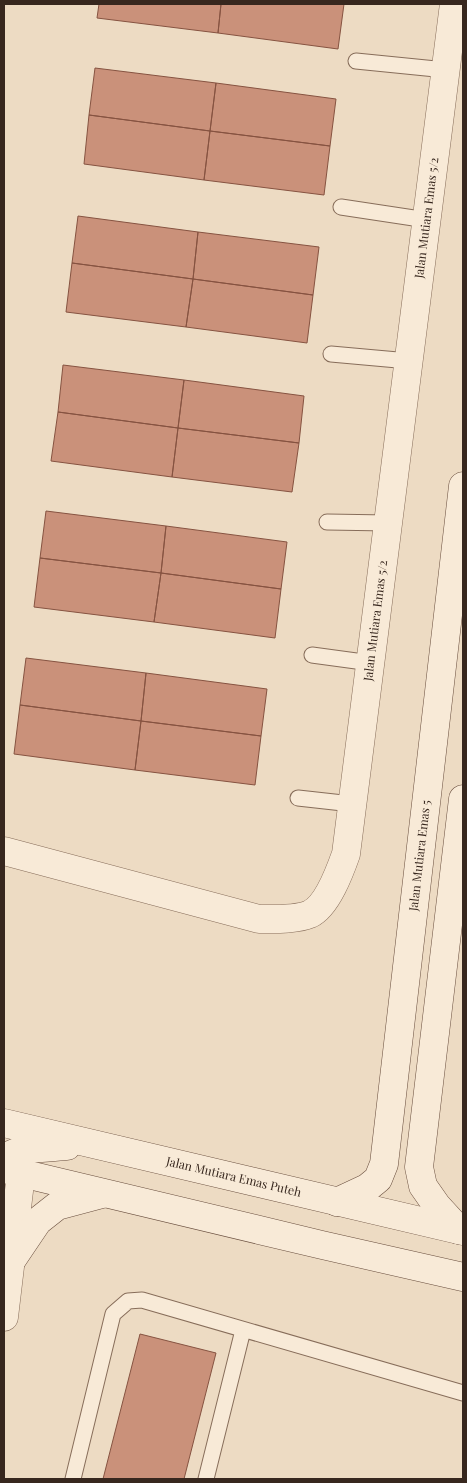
<svg xmlns="http://www.w3.org/2000/svg" width="467" height="1483" font-family="'Playfair Display',serif">
	<style>
		.building { fill: #ca917a; stroke: #865341 }
		.lines { fill: none; stroke-linecap: round; stroke-linejoin: round }
		.lane-casing { stroke: #876d5a; stroke-width: 17 }
		.street-casing { stroke: #876d5a; stroke-width: 29 }
		.secondary-casing { stroke: #694e3e; stroke-width: 29 }
		.lane { stroke: #f8ead7; stroke-width: 15 }
		.street { stroke: #f8ead7; stroke-width: 28 }
		.secondary { stroke: #f8ead7; stroke-width: 28 }
		.labels { text-anchor: middle; stroke-width: 4.5; stroke-linejoin: round; paint-order: stroke }
		.street-label { font-size: 12px; fill: #37271e; stroke: #f5e7d3 }
	</style>
	<rect width="100%" height="100%" fill="#eddbc3"/>
	<!-- building -->
	<path class="building" d="M 99,4 L 221,4 L 218,33 L 97,18 Z
		M 221,4 L 344,4 L 338,49 L 218,33 Z
		M 95,68 L 216,83 L 210,131 L 89,115 Z
		M 216,83 L 336,99 L 330,146 L 210,131 Z
		M 89,115 L 210,131 L 204,180 L 84,164 Z
		M 210,131 L 330,146 L 324,195 L 204,180 Z
		M 78,216 L 198,232 L 193,279 L 72,263 Z
		M 198,232 L 319,247 L 313,295 L 193,279 Z
		M 72,263 L 193,279 L 186,327 L 66,312 Z
		M 193,279 L 313,295 L 307,343 L 186,327 Z
		M 63,365 L 184,380 L 178,428 L 58,412 Z
		M 184,380 L 304,396 L 299,443 L 178,428 Z
		M 58,412 L 178,428 L 172,477 L 51,461 Z
		M 178,428 L 299,443 L 292,492 L 172,477 Z
		M 46,511 L 166,526 L 161,573 L 40,558 Z
		M 166,526 L 287,542 L 281,589 L 161,573 Z
		M 40,558 L 161,573 L 154,622 L 34,607 Z
		M 161,573 L 281,589 L 275,638 L 154,622 Z
		M 26,658 L 146,673 L 141,721 L 20,705 Z
		M 146,673 L 267,689 L 261,736 L 141,721 Z
		M 20,705 L 141,721 L 135,770 L 14,754 Z
		M 141,721 L 261,736 L 255,785 L 135,770 Z
		M 140,1334 L 216,1353 L 184,1479 L 103,1479 Z"/>
	<g class="lines">
		<defs>
			<path id="lane" d="M 356,61 L 446,70
				M 341,207 L 427,220
				M 331,354 L 409,361
				M 327,522 L 388,523
				M 312,655 L 371,663
				M 298,798 L 352,804
				M 73,1479 L 113,1314 L 128,1301 L 142,1300 L 463,1393
				M 206,1479 L 243,1330"/>
			<g id="street">
				<path id="s1" d="M 4,851 L 259,919 C 273,919 296,920 310,914 C 327,906 340,871 346,854 L 454,4"/>
				<path d="M 4,1317 L 21,1174"/>
			</g>
			<g id="secondary">
				<path id="s2" d="M 4,1123 L 463,1231"/>
				<path d="M 4,1159 C 22,1145 45,1149 67,1146"/>
				<path d="M 4,1169 L 322,1245 L 463,1277"/>
				<path id="s3" d="M 337,1202 L 367,1188 L 378,1179 L 384,1164 L 463,486"/>
				<path d="M 459,1230 L 437,1206 L 423,1186 L 419,1167 L 463,799"/>
				<path d="M 11,1261 L 38,1221 L 57,1206 L 102,1194"/>
			</g>
		</defs>
		<!-- lane casing -->
		<use href="#lane" class="lane-casing"/>
		<!-- street casing -->
		<use href="#street" class="street-casing"/>
		<!-- secondary casing -->
		<use href="#secondary" class="secondary-casing"/>
		<!-- lane -->
		<use href="#lane" class="lane"/>
		<!-- street -->
		<use href="#street" class="street"/>
		<!-- secondary -->
		<use href="#secondary" class="secondary"/>
	</g>
	<g class="labels">
		<!-- street labels -->
		<g class="street-label">
			<text dy="4" stroke="none"><textPath href="#s1" startOffset="1028">Jalan Mutiara Emas 5/2</textPath></text>
			<text dy="4" stroke="none"><textPath href="#s1" startOffset="622">Jalan Mutiara Emas 5/2</textPath></text>
			<text dy="4" stroke="none"><textPath href="#s3" startOffset="374">Jalan Mutiara Emas 5</textPath></text>
			<text dy="4" stroke="none"><textPath href="#s2" startOffset="236">Jalan Mutiara Emas Puteh</textPath></text>
		</g>
	</g>
	<!-- border -->
	<rect width="467" height="1483" fill="none" stroke="#37271e" stroke-width="10"/>
</svg>
